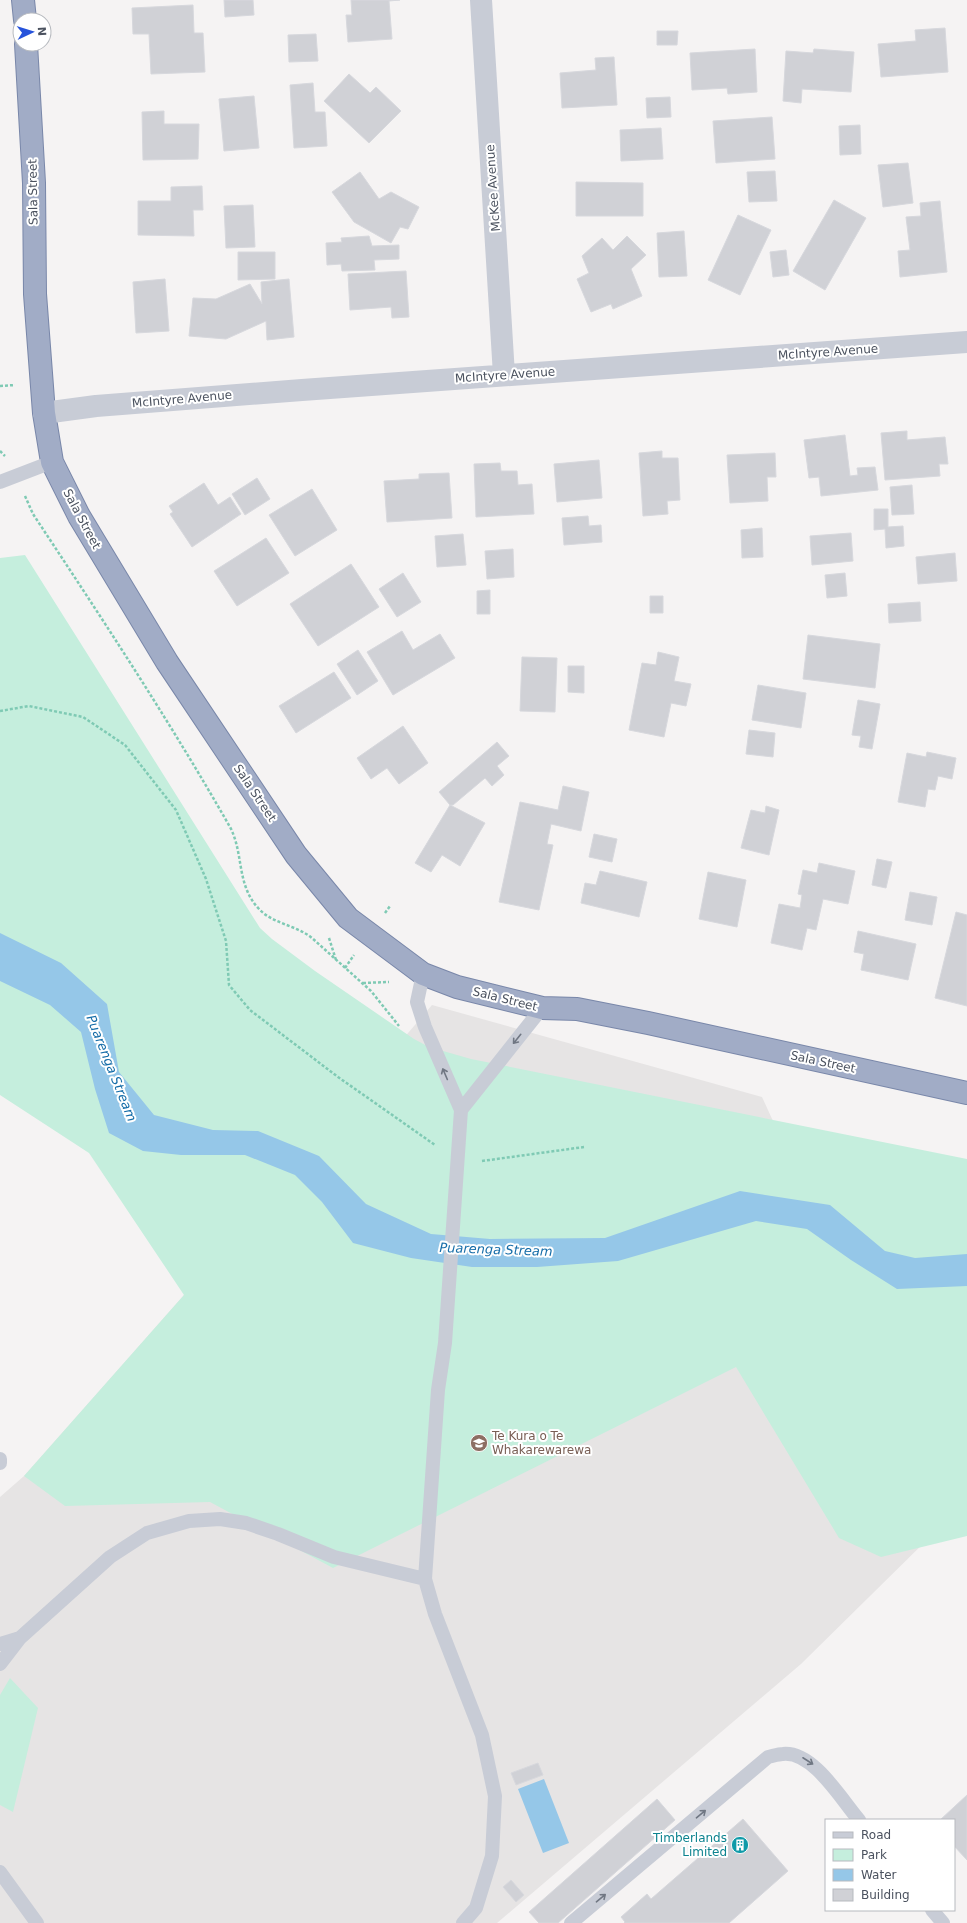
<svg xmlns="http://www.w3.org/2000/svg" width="967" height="1923" font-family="'DejaVu Sans',sans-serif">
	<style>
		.education { fill: #e6e4e4 }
		.green { fill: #c5eedd }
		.water { fill: #95c7e8 }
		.building { fill: #d0d1d6; stroke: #d7d8dd }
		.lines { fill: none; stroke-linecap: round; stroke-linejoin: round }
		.trunk-casing { stroke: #7987a9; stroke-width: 24 }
		.path { stroke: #7fcab4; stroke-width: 2.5; stroke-dasharray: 3 2; stroke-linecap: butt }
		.service { stroke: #c8ccd6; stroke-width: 14 }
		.minor { stroke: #c8ccd6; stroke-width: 22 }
		.trunk { stroke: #a1acc6; stroke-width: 22 }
		.oneway { stroke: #707783 }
		.labels { text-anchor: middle; stroke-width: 4; stroke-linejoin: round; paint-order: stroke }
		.street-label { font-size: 12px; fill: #4b525f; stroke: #fff }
		.education-label { font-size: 12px; fill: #785e54; stroke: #fff; text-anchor: start }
		.culture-label { font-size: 12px; fill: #0d838f; stroke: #fff; text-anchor: end }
		.water-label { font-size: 13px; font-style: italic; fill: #166da8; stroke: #fff }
	</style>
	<rect width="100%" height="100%" fill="#f5f3f3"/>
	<!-- education -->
	<path class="education" d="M 432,1005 L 762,1097 L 857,1304 L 936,1531 L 801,1664 L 497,1923 L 0,1923 L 0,1497 L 24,1476 L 184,1295 Z"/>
	<!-- green -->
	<path class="green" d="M 25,555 L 260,928 L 272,939 L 315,971 L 414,1039 L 429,1047 L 471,1059 L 967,1159 L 967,1536 L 881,1557 L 839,1538 L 736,1367 L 333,1568 L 210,1502 L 65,1506 L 24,1476 L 184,1295 L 89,1153 L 0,1095 L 0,558 Z
		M 10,1678 L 38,1708 L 13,1812 L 0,1805 L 0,1695 Z"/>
	<!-- water -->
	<path class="water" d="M 0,933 L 61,963 L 107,1004 L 119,1072 L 154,1115 L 213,1130 L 258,1131 L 319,1156 L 366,1204 L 431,1234 L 490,1239 L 605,1238 L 740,1191 L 830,1205 L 885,1251 L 915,1258 L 967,1254 L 967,1286 L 897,1289 L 851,1260 L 807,1229 L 756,1221 L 618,1261 L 537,1267 L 472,1267 L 411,1258 L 353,1243 L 322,1202 L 295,1175 L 245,1155 L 181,1155 L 143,1151 L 109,1133 L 95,1089 L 81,1032 L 50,1005 L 0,981 Z
		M 544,1779 L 569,1843 L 543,1853 L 518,1789 Z"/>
	<!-- building -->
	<path class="building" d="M 224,0 L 253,0 L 254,15 L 225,17 Z
		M 351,0 L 400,0 L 389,1 L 392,39 L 348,42 L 346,15 L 352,15 Z
		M 193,5 L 194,33 L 203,33 L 205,72 L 151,74 L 149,34 L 133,34 L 132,8 Z
		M 945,28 L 948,72 L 881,77 L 878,44 L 916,41 L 915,30 Z
		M 657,31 L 678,31 L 677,45 L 657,45 Z
		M 316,34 L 318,61 L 289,62 L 288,35 Z
		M 755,49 L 757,92 L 728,94 L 727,88 L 692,90 L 690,53 Z
		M 814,49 L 854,52 L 851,92 L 802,89 L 801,103 L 783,101 L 786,51 L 813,53 Z
		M 614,57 L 617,105 L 562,108 L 560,73 L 596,70 L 595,58 Z
		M 349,74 L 370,93 L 376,87 L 401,111 L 369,143 L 324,101 Z
		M 313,83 L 315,112 L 325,112 L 327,146 L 294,148 L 290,85 Z
		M 254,96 L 259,148 L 224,151 L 219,99 Z
		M 670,97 L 671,117 L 647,118 L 646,98 Z
		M 164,111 L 164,124 L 199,124 L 198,159 L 143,160 L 142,112 Z
		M 772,117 L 775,159 L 716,163 L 713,121 Z
		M 860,125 L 861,154 L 840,155 L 839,126 Z
		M 661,128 L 663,159 L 621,161 L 620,130 Z
		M 908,163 L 913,203 L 883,207 L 878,165 Z
		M 775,171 L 777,201 L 749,202 L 747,172 Z
		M 360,172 L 379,199 L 391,192 L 419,207 L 408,229 L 400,227 L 391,243 L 354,222 L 332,192 Z
		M 576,182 L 643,183 L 643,216 L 576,216 Z
		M 202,186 L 203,210 L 193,210 L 194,236 L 138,235 L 138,201 L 171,201 L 171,187 Z
		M 834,200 L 866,218 L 825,290 L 793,271 Z
		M 940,201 L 947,272 L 900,277 L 898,251 L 910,250 L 906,217 L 921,216 L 920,203 Z
		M 253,205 L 255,247 L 226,248 L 224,206 Z
		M 738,215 L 771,230 L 740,295 L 708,280 Z
		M 684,231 L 687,276 L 659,277 L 657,233 Z
		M 369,236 L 372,246 L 399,245 L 399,259 L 374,260 L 375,270 L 342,271 L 341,264 L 327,265 L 326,243 L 342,242 L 341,238 Z
		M 627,236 L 646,255 L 631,269 L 642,296 L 613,309 L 611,304 L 591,312 L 577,279 L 589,273 L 582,256 L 602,238 L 613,250 Z
		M 786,250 L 789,275 L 773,277 L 770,252 Z
		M 238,252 L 275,252 L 275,279 L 238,280 Z
		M 406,271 L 409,317 L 392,318 L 391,307 L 350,310 L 348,274 Z
		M 165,279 L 169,331 L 136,333 L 133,282 Z
		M 289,279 L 294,337 L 267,340 L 266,321 L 226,339 L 189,336 L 193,298 L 216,299 L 250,284 L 262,304 L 261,282 Z
		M 907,431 L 907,440 L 945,437 L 948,464 L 939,464 L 940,476 L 885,480 L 881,433 Z
		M 845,435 L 850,476 L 858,475 L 857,468 L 875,467 L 878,490 L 821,496 L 819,477 L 809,478 L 804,440 Z
		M 662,451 L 662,458 L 678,458 L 680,500 L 667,501 L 668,514 L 643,516 L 639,453 Z
		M 775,453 L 776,477 L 767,477 L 768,501 L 730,503 L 727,455 Z
		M 599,460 L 602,498 L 557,502 L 554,464 Z
		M 500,463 L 501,471 L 517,471 L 518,485 L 532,484 L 534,514 L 476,517 L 474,464 Z
		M 449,473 L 452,518 L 387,522 L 384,481 L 419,479 L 419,474 Z
		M 257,478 L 270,499 L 245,515 L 232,494 Z
		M 204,483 L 218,505 L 230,497 L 241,514 L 192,547 L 170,514 L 173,512 L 169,506 Z
		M 912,485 L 914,514 L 892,515 L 890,487 Z
		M 312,489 L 337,530 L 295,556 L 269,515 Z
		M 874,509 L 888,509 L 888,527 L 903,526 L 904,546 L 886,548 L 885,529 L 874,530 Z
		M 588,516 L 589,526 L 601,525 L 602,542 L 564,545 L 562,518 Z
		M 762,528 L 763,557 L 742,558 L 741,530 Z
		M 851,533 L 853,561 L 812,565 L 810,536 Z
		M 463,534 L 466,565 L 437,567 L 435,536 Z
		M 266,538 L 289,573 L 237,606 L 214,571 Z
		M 513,549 L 514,577 L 487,579 L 485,551 Z
		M 955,553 L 957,581 L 918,584 L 916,557 Z
		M 351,564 L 379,607 L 318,646 L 290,604 Z
		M 403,573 L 421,602 L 397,617 L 379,589 Z
		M 845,573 L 847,596 L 827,598 L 825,575 Z
		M 490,590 L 490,614 L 477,614 L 477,591 Z
		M 650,596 L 663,596 L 663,613 L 650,613 Z
		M 920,602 L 921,621 L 889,623 L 888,604 Z
		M 402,631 L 413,650 L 440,634 L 455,658 L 393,695 L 367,652 Z
		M 808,635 L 880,644 L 875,688 L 803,679 Z
		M 358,650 L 378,681 L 357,695 L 337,664 Z
		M 658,652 L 679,657 L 674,681 L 691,684 L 686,706 L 671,703 L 664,737 L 629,730 L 642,663 L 656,665 Z
		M 522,657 L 557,658 L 555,712 L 520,711 Z
		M 568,666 L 584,666 L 584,693 L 568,692 Z
		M 334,672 L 351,698 L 296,733 L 279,706 Z
		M 758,685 L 806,693 L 801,728 L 752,720 Z
		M 858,700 L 880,704 L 872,749 L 859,747 L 861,736 L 852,735 Z
		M 403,726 L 428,763 L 399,784 L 387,768 L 371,779 L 357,758 Z
		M 749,730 L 775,733 L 773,757 L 746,754 Z
		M 497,742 L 509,756 L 497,766 L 504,775 L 492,786 L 485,778 L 453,805 L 450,805 L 439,792 Z
		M 927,752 L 956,758 L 952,779 L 938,776 L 935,790 L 928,789 L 925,807 L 898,802 L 907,753 L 926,757 Z
		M 563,786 L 589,792 L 581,831 L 551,824 L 547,844 L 553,845 L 539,910 L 499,902 L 520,802 L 558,810 Z
		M 450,805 L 485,823 L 460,866 L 442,855 L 431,872 L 415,863 Z
		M 766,806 L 779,810 L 769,855 L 741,848 L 751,810 L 765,813 Z
		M 594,834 L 617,839 L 612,862 L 589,857 Z
		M 877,859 L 892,862 L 886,888 L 872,885 Z
		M 819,863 L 855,871 L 848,904 L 823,899 L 816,930 L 807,928 L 802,950 L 771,943 L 779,904 L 800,908 L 802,895 L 798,894 L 803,870 L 817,873 Z
		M 600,871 L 647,882 L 639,917 L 581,903 L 585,883 L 596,885 Z
		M 708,872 L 746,880 L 737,927 L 699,919 Z
		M 910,892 L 937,897 L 932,925 L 905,920 Z
		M 956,912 L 967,915 L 967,1006 L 935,998 Z
		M 858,931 L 916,944 L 908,980 L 861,970 L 864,954 L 854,952 Z
		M 538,1763 L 543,1775 L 516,1785 L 511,1773 Z
		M 967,1795 L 967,1860 L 954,1846 L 954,1820 L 940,1820 Z
		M 657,1799 L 675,1820 L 558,1923 L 539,1923 L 529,1912 Z
		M 743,1819 L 788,1871 L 729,1923 L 624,1923 L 625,1922 L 621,1917 L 647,1894 L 651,1899 Z
		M 511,1880 L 524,1895 L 516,1902 L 503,1887 Z"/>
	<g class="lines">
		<defs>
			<path id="trunk" d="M 23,0 L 25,20
				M 26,44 L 34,183 L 35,294 L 44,413 L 52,462 L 79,516 L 167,662 L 296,855 L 348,918 L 423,974 L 457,987 L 542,1008 L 577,1009 L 648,1023 L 967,1093"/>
		</defs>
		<!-- trunk casing -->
		<use href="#trunk" class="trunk-casing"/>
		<!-- path -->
		<path class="path" d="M 0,386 L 15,385
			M 0,451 L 5,456
			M 25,496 L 33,514 C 101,617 169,720 230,827 C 244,853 236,885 259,909 C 273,924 296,925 312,938 L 371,991 L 399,1026
			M 0,711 L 29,706 L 83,717 L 125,745 L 176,810 L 206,879 L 226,941 L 229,985 L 250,1010 L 338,1077 L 435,1145
			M 385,913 L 390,906
			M 329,938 L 336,960
			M 345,968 L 354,955
			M 363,983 L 389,982
			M 482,1161 L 584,1147"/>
		<!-- service -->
		<path class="service" d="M 0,482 L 52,462
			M 423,974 L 417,1002 L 425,1027 L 461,1110 L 445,1343 L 438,1390 L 425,1579 L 435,1614 L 482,1735 L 495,1796 L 492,1856 L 476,1908 L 463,1923
			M 461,1110 L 542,1008
			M 0,1459 L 0,1463
			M 0,1644 L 20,1638
			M 0,1664 L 20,1638 L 110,1557 L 147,1533 L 189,1521 L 220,1519 L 246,1523 L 278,1534 L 334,1557 L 425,1579
			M 0,1872 L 37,1923
			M 932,1910 L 943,1923
			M 571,1923 L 768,1757 C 773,1756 778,1754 783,1754 C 813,1751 841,1799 859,1820"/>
		<!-- minor -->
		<path class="minor" d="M 481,0 L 504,375
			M 44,413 L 96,406 L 302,390 L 967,342"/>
		<!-- trunk -->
		<use href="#trunk" class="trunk"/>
	</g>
	<!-- one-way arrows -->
	<defs><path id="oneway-shaft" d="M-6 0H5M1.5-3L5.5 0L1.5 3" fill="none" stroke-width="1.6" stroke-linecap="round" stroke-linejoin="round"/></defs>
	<g class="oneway">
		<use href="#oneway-shaft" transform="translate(517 1039) rotate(129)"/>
		<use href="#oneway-shaft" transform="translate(445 1074) rotate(-113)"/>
		<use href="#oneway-shaft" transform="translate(808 1761) rotate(33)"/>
		<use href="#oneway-shaft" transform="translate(701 1814) rotate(-40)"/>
		<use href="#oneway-shaft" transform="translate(601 1898) rotate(-40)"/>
	</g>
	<!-- icons -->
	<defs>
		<symbol id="school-disc" viewBox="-11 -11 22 22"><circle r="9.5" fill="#8d6e63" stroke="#fff"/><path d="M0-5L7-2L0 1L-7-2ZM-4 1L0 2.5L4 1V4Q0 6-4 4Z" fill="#fff"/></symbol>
		<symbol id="building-disc" viewBox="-11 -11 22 22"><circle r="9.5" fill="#0f9aa8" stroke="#fff"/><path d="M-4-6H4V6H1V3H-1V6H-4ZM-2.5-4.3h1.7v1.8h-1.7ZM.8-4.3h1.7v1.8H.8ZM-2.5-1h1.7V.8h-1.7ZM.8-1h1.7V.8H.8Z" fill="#fff"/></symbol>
	</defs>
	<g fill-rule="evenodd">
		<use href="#school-disc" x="469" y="1433" width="20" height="20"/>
		<use href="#building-disc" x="730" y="1835" width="20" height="20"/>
	</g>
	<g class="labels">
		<!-- street labels -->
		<g class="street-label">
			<text transform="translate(493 188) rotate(-94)" y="4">McKee Avenue</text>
			<text transform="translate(33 192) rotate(-91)" y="4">Sala Street</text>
			<text transform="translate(828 352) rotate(-4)" y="4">McIntyre Avenue</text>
			<text transform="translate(505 375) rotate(-4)" y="4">McIntyre Avenue</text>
			<text transform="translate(182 399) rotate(-5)" y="4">McIntyre Avenue</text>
			<text transform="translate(82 519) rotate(62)" y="4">Sala Street</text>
			<text transform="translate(255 793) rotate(56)" y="4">Sala Street</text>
			<text transform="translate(505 999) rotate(14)" y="4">Sala Street</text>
			<text transform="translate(823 1062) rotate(12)" y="4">Sala Street</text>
		</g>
		<!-- education labels -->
		<g class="education-label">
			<text x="492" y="1440">Te Kura o Te<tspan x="492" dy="14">Whakarewarewa</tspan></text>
		</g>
		<!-- culture labels -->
		<g class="culture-label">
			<text x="727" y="1842">Timberlands<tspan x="727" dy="14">Limited</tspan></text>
		</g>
		<!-- water labels -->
		<g class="water-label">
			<text transform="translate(112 1068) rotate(68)" y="5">Puarenga Stream</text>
			<text transform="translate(496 1249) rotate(2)" y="5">Puarenga Stream</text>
		</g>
	</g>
	<!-- legend -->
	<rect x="825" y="1819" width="130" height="92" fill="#ffffff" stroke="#b7babf"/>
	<rect x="833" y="1832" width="20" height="6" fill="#c8ccd6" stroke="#b7babf"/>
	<text x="861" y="1839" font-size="12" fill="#4b525f">Road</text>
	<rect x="833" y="1849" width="20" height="12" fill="#c5eedd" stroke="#b7babf"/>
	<text x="861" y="1859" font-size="12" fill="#4b525f">Park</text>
	<rect x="833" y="1869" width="20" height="12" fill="#95c7e8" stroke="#b7babf"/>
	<text x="861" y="1879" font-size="12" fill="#4b525f">Water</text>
	<rect x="833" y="1889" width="20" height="12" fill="#d0d1d6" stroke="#b7babf"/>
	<text x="861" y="1899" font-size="12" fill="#4b525f">Building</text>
	<!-- north arrow -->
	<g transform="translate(32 32) rotate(86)"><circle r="19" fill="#ffffff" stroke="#b7babf"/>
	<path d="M0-3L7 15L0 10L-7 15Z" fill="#2653db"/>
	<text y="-6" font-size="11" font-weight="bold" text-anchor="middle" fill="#4b525f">N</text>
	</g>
</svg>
